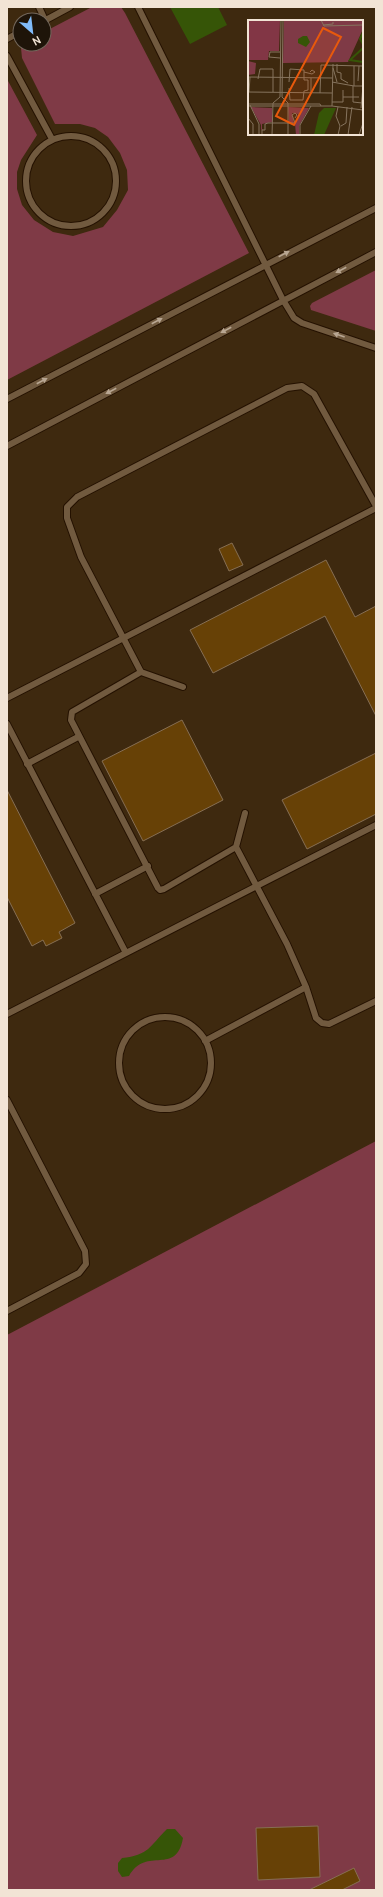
<svg xmlns="http://www.w3.org/2000/svg" width="383" height="1897" font-family="Cabin,sans-serif">
	<style>
		.green { fill: #7f3a46 }
		.water { fill: #365507 }
		.building { fill: #674106; stroke: #866e53 }
		.lines { fill: none; stroke-linecap: round; stroke-linejoin: round }
		.service-casing { stroke: #241100; stroke-width: 8 }
		.service { stroke: #715a3f; stroke-width: 6 }
		.oneway { fill: #b8a692 }
		.inset-river { fill: none; stroke: #365507; stroke-width: 2 }
		.inset-road { fill: none; stroke: #86745e; stroke-width: 1 }
		.view { fill: #e8590c; fill-opacity: 0.15; stroke: #e8590c; stroke-width: 2 }
		.inset-edge { fill: none; stroke: #f2e4d5; stroke-width: 2 }
	</style>
	<rect width="100%" height="100%" fill="#3e290f"/>
	<!-- green -->
	<path class="green" d="M 92,7 L 121,7 L 125,13 L 249,253 L 7,380 L 7,79 L 37,135 L 21,160 L 17,172 L 17,189 L 22,205 L 34,220 L 53,232 L 73,236 L 103,227 L 117,210 L 128,190 L 127,170 L 120,153 L 108,137 L 95,128 L 80,124 L 55,124 L 22,58 L 21,48 L 25,44 L 44,44 L 44,32 Z
		M 376,270 L 376,331 L 311,310 L 310,306 L 312,303 Z
		M 376,1141 L 376,1890 L 7,1890 L 7,1335 Z"/>
	<!-- water -->
	<path class="water" d="M 170,7 L 218,7 L 227,25 L 190,44 Z
		M 167,1829 L 175,1829 L 183,1838 C 176,1877 147,1845 129,1876 L 122,1877 L 118,1871 L 118,1863 L 122,1858 C 149,1855 149,1847 167,1829 Z"/>
	<!-- building -->
	<path class="building" d="M 232,543 L 243,565 L 229,571 L 219,549 Z
		M 326,560 L 355,617 L 376,606 L 376,716 L 325,616 L 213,673 L 190,630 Z
		M 182,720 L 223,800 L 143,841 L 102,761 Z
		M 376,753 L 376,814 L 307,849 L 282,800 Z
		M 7,790 L 75,923 L 59,932 L 62,938 L 46,946 L 43,940 L 32,946 L 7,897 Z
		M 318,1826 L 320,1877 L 258,1880 L 256,1828 Z
		M 354,1868 L 360,1881 L 342,1890 L 309,1890 Z"/>
	<g class="lines">
		<defs>
			<path id="service" d="M 39,7 L 45,20
				M 138,7 L 283,300 L 294,318 L 302,323 L 376,348
				M 44,21 L 70,7
				M 7,39 L 20,32
				M 7,56 L 52,139
				M26 181a45 45 0 1 1 90 0a45 45 0 1 1-90 0Z
				M 7,399 L 376,208
				M 7,446 L 376,252
				M 376,506 L 314,394 L 302,386 L 287,388 L 77,497 L 67,507 L 67,518 L 81,557 L 141,672 L 72,712 L 71,720 L 158,888 L 160,890 L 164,889 L 236,847 L 287,944 L 306,987 L 316,1018 L 322,1023 L 329,1024 L 376,1001
				M 141,672 L 183,687
				M 7,698 L 376,508
				M 7,724 L 126,953
				M 27,764 L 78,737
				M 236,847 L 245,813
				M 95,894 L 148,866
				M 7,1014 L 376,825
				M119 1063a46 46 0 1 1 92 0a46 46 0 1 1-92 0Z
				M 205,1041 L 306,987
				M 7,1100 L 85,1251 L 86,1264 L 79,1273 L 7,1311"/>
		</defs>
		<!-- service casing -->
		<use href="#service" class="service-casing"/>
		<!-- service -->
		<use href="#service" class="service"/>
	</g>
	<!-- one-way arrows -->
	<defs><path id="oneway-solid" d="M-6-.8H1V-3.2L6.5 0L1 3.2V.8H-6Z"/></defs>
	<g class="oneway">
		<use href="#oneway-solid" transform="translate(284 254) rotate(-27)"/>
		<use href="#oneway-solid" transform="translate(341 270) rotate(152)"/>
		<use href="#oneway-solid" transform="translate(157 321) rotate(-28)"/>
		<use href="#oneway-solid" transform="translate(226 330) rotate(152)"/>
		<use href="#oneway-solid" transform="translate(339 335) rotate(-161)"/>
		<use href="#oneway-solid" transform="translate(42 381) rotate(-28)"/>
		<use href="#oneway-solid" transform="translate(111 391) rotate(152)"/>
	</g>
	<!-- overview -->
	<g transform="translate(248 20)">
		<rect width="115" height="115" fill="#3e290f"/>
		<path d="M 36,0 L 115,0 L 115,9 L 100,42 L 35,43 ZM 0,41 L 8,43 L 7,54 L 0,55 ZM 3,87 L 24,88 L 24,102 L 14,104 L 14,109 L 16,109 L 13,110 L 13,115 L 13,105 ZM 40,87 L 61,88 L 51,106 L 51,115 L 48,115 L 47,104 L 50,94 L 44,93 L 46,103 L 41,103 Z" fill="#7f3a46"/>
		<path d="M 0,0 L 32,0 L 31,31 L 21,31 L 20,40 L 0,40 Z" fill="#823645"/>
		<path d="M 55,16 L 59,16 L 62,22 L 58,27 L 50,23 L 50,19 ZM 76,88 L 88,88 L 76,115 L 66,115 L 71,93 Z" fill="#365507"/>
		<path class="inset-river" d="M 115,13 L 112,19 L 115,24M 115,28 L 102,40 L 115,42"/>
		<path class="inset-road" d="M 35,0 L 34,77 L 40,83 L 40,115M 73,0 L 76,6 L 115,5M 75,5 L 85,4 L 85,2M 32,32 L 22,32 L 21,37 L 32,38M 85,44 L 84,86 L 115,90M 89,44 L 89,52 L 93,53 L 93,59 L 100,63M 106,46 L 106,66 L 115,66 L 115,47M 85,48 L 89,62M 56,52 L 64,54 L 67,52 L 64,50 L 62,52M 0,57 L 84,58M 10,59 L 12,49 L 25,49 L 25,72M 110,61 L 111,46M 84,62 L 106,66M 105,66 L 105,82 L 114,83M 41,68 L 42,80 L 55,80 L 56,71 L 60,70 L 60,60 L 56,60 L 56,50 L 42,49 L 41,62M 0,72 L 84,73M 1,72 L 2,57M 63,73 L 63,58M 72,73 L 73,45 L 115,46M 95,77 L 111,77M 84,82 L 95,82 L 95,70M 0,84 L 72,84 L 73,86M 2,85 L 11,104 L 11,115M 0,86 L 84,86M 113,88 L 115,66M 0,98 L 5,104 L 5,115M 20,103 L 47,103 L 44,95 L 47,93 L 49,95 L 47,98M 93,106 L 98,103 L 99,87M 14,115 L 14,110 L 17,110 L 17,104 L 20,103M 24,115 L 25,83 L 32,77 L 33,0M 52,115 L 52,105 L 63,86M 90,115 L 92,106 L 88,96 L 90,87M 100,115 L 104,87M 111,115 L 115,103"/>
		<path class="view" d="M 75,8 L 93,17 L 46,105 L 28,96 Z"/>
		<rect width="115" height="115" class="inset-edge"/>
	</g>
	<!-- border -->
	<rect width="383" height="1897" fill="none" stroke="#f2e4d5" stroke-width="16"/>
	<!-- north arrow -->
	<g transform="translate(32 32) rotate(152)"><circle r="19" fill="#1e1409" stroke="#73675b"/>
	<path d="M0-3L7 15L0 10L-7 15Z" fill="#81bcfa"/>
	<text y="-6" font-size="11" font-weight="bold" text-anchor="middle" fill="#f2e4d5">N</text>
	</g>
</svg>
